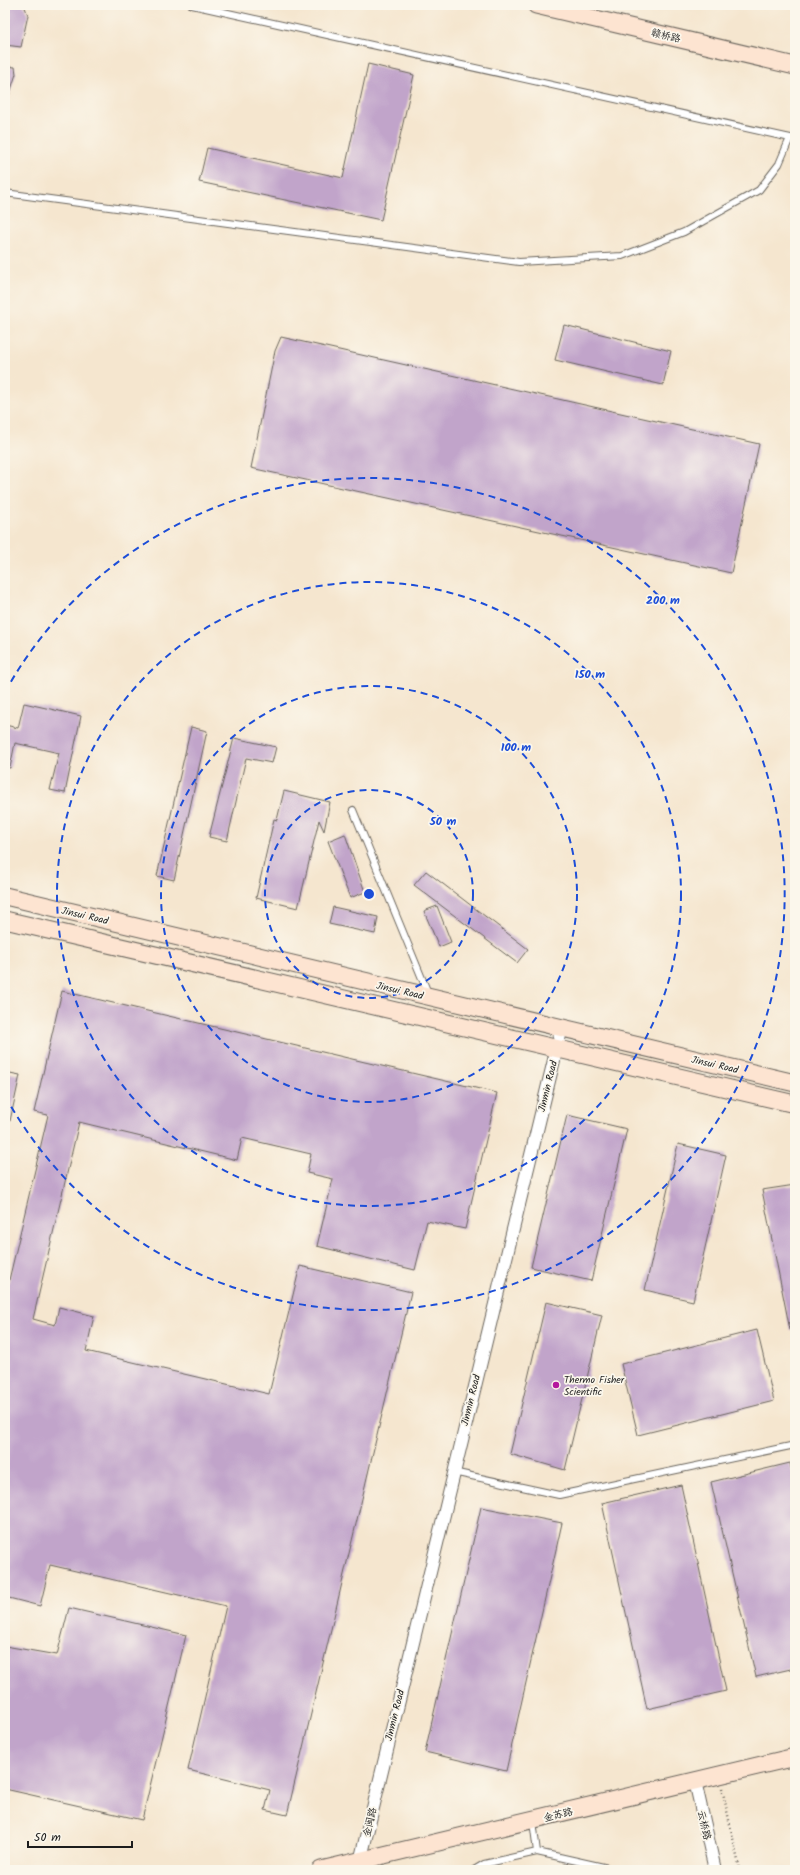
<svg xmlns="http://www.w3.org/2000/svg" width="800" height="1875" font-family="Kalam,'LXGW WenKai TC',sans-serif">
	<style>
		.building { fill: #c1a4ca }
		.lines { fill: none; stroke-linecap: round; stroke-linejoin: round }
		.lane-casing { stroke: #68635b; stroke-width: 8 }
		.street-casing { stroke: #68635b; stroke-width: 14 }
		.secondary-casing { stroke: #68635b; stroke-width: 19 }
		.path { stroke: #68635b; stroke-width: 2.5; stroke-dasharray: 1 3; stroke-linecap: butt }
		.lane { stroke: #fff; stroke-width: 6 }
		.street { stroke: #fff; stroke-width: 12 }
		.secondary { stroke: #fde4d1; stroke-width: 17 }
		.ring { fill: none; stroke: #1d4ed8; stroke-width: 2; stroke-dasharray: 7 5 }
		.poi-dot { fill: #b5179e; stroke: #fbf7ec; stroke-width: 1.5 }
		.labels { text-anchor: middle; stroke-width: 3.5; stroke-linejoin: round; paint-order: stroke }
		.street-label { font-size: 10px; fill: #1c1c1c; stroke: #fbf7ec }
		.poi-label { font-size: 10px; fill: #1c1c1c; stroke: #fbf7ec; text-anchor: start }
		.centre { fill: #1d4ed8; stroke: #fbf7ec; stroke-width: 2 }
		.ring-label { font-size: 12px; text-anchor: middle; font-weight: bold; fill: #1d4ed8; stroke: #fbf7ec; stroke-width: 3.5; stroke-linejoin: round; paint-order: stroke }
	</style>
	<rect width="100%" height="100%" fill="#fbf7ec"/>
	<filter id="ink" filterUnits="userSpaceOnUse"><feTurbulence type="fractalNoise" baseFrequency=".025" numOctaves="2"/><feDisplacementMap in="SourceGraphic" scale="8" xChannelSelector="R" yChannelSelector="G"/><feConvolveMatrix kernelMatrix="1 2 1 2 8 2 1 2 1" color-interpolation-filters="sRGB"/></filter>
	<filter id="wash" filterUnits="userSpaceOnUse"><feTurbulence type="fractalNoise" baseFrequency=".012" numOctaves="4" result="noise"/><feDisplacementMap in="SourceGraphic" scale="16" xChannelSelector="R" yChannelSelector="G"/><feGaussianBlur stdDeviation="0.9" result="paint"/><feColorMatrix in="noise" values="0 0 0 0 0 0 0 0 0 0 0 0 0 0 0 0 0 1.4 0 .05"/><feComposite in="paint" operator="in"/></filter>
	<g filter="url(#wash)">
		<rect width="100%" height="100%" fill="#f5e6cf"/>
		<g id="blocks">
			<!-- building -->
			<path class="building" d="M 5,5 L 24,5 L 28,15 L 21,47 L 5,45 Z
				M 368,64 L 414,75 L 381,220 L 199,182 L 207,148 L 343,178 Z
				M 5,66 L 15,67 L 16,74 L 7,102 L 5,101 Z
				M 564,325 L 671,351 L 663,385 L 555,360 Z
				M 281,337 L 759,444 L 731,573 L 251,468 L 275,351 Z
				M 24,703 L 81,716 L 65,793 L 50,790 L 59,753 L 15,743 L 10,768 L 5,767 L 5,725 L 18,728 Z
				M 191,727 L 207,731 L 174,880 L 157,876 Z
				M 234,738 L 276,747 L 272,763 L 246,758 L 227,841 L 209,837 Z
				M 284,791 L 330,802 L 324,831 L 319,820 L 298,908 L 256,898 L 274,819 L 277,820 Z
				M 345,834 L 365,892 L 350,898 L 328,841 Z
				M 426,871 L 528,949 L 517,963 L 414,885 Z
				M 437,906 L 451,942 L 439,947 L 424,911 Z
				M 333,907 L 378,917 L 375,934 L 329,924 Z
				M 62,991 L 497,1093 L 465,1229 L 427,1221 L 415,1270 L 317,1246 L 333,1179 L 307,1173 L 311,1154 L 242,1138 L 237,1160 L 79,1122 L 33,1319 L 55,1325 L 59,1307 L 94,1316 L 86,1351 L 269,1394 L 300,1266 L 411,1292 L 287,1815 L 265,1810 L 270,1790 L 188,1770 L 226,1606 L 50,1565 L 40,1606 L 5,1597 L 5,1297 L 48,1115 L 34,1112 Z
				M 5,1072 L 20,1075 L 10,1121 L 5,1121 Z
				M 567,1115 L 627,1129 L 591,1281 L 531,1267 Z
				M 678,1144 L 726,1155 L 693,1301 L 645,1290 Z
				M 795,1185 L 795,1329 L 790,1330 L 762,1190 Z
				M 546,1302 L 602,1315 L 565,1470 L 510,1454 Z
				M 757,1330 L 774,1401 L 638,1435 L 621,1364 Z
				M 790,1463 L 795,1484 L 795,1668 L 756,1677 L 711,1482 Z
				M 681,1485 L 726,1691 L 647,1709 L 602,1503 Z
				M 481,1507 L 562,1523 L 506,1771 L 425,1752 Z
				M 69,1608 L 186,1635 L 142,1820 L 5,1789 L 5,1646 L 57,1655 Z"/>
		</g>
	</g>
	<g filter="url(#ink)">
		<use href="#blocks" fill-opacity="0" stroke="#68635b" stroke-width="1"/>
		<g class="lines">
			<defs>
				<path id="lane" d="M 192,5 L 795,139
					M 5,193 L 519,262 L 622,256 L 684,232 L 759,190 L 779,164 L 790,138
					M 353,810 L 428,993
					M 453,1472 L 559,1495 L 795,1445
					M 533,1821 L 537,1852
					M 474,1870 L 484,1864 L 537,1852 L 617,1870"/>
				<path id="street" d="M 695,1781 L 715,1870
					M 358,1870 L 562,1027"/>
				<path id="secondary" d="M 536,5 L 795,66
					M 5,896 L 795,1083
					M 5,920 L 795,1104
					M 321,1870 L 795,1757"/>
			</defs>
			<!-- lane casing -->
			<use href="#lane" class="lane-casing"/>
			<!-- street casing -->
			<use href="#street" class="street-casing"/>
			<!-- secondary casing -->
			<use href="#secondary" class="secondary-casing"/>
			<!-- path -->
			<path class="path" d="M 722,1788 L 740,1870"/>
			<!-- lane -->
			<use href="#lane" class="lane"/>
			<!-- street -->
			<use href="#street" class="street"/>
			<!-- secondary -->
			<use href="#secondary" class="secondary"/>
		</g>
	</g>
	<!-- distance rings -->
	<g class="ring">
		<circle cx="369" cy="894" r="104"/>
		<circle cx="369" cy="894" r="208"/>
		<circle cx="369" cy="894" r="312"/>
		<path d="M5 692A416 416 0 1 1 5 1096"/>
	</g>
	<!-- markers -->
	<circle class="poi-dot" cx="556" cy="1385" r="4"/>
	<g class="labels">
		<!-- street labels -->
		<g class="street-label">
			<text transform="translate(666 35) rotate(13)" y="4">赣桥路</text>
			<text transform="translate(85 915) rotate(13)" y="4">Jinsui Road</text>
			<text transform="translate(400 990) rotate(13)" y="4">Jinsui Road</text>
			<text transform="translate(715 1064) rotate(13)" y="4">Jinsui Road</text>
			<text transform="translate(547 1086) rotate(-76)" y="4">Jinmin Road</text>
			<text transform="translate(470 1400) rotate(-76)" y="4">Jinmin Road</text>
			<text transform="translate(394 1715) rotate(-76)" y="4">Jinmin Road</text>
			<text transform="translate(558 1814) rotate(-14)" y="4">金苏路</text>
			<text transform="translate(369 1822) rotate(-77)" y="4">金闽路</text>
			<text transform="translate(705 1825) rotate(77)" y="4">云桥路</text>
		</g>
		<!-- poi labels -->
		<g class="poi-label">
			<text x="564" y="1383">Thermo Fisher<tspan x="564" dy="12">Scientific</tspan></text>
		</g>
	</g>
	<circle cx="369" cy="894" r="6" class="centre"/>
	<g class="ring-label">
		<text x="663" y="604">200 m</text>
		<text x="590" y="678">150 m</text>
		<text x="516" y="751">100 m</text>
		<text x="443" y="825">50 m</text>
	</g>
	<!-- margin -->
	<rect width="800" height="1875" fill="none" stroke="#fbf7ec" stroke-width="20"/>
	<!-- scale -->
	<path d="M28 1841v6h104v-6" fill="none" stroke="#1c1c1c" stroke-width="2"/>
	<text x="34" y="1841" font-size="12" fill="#1c1c1c" stroke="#fbf7ec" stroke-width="3" paint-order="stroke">50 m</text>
</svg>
